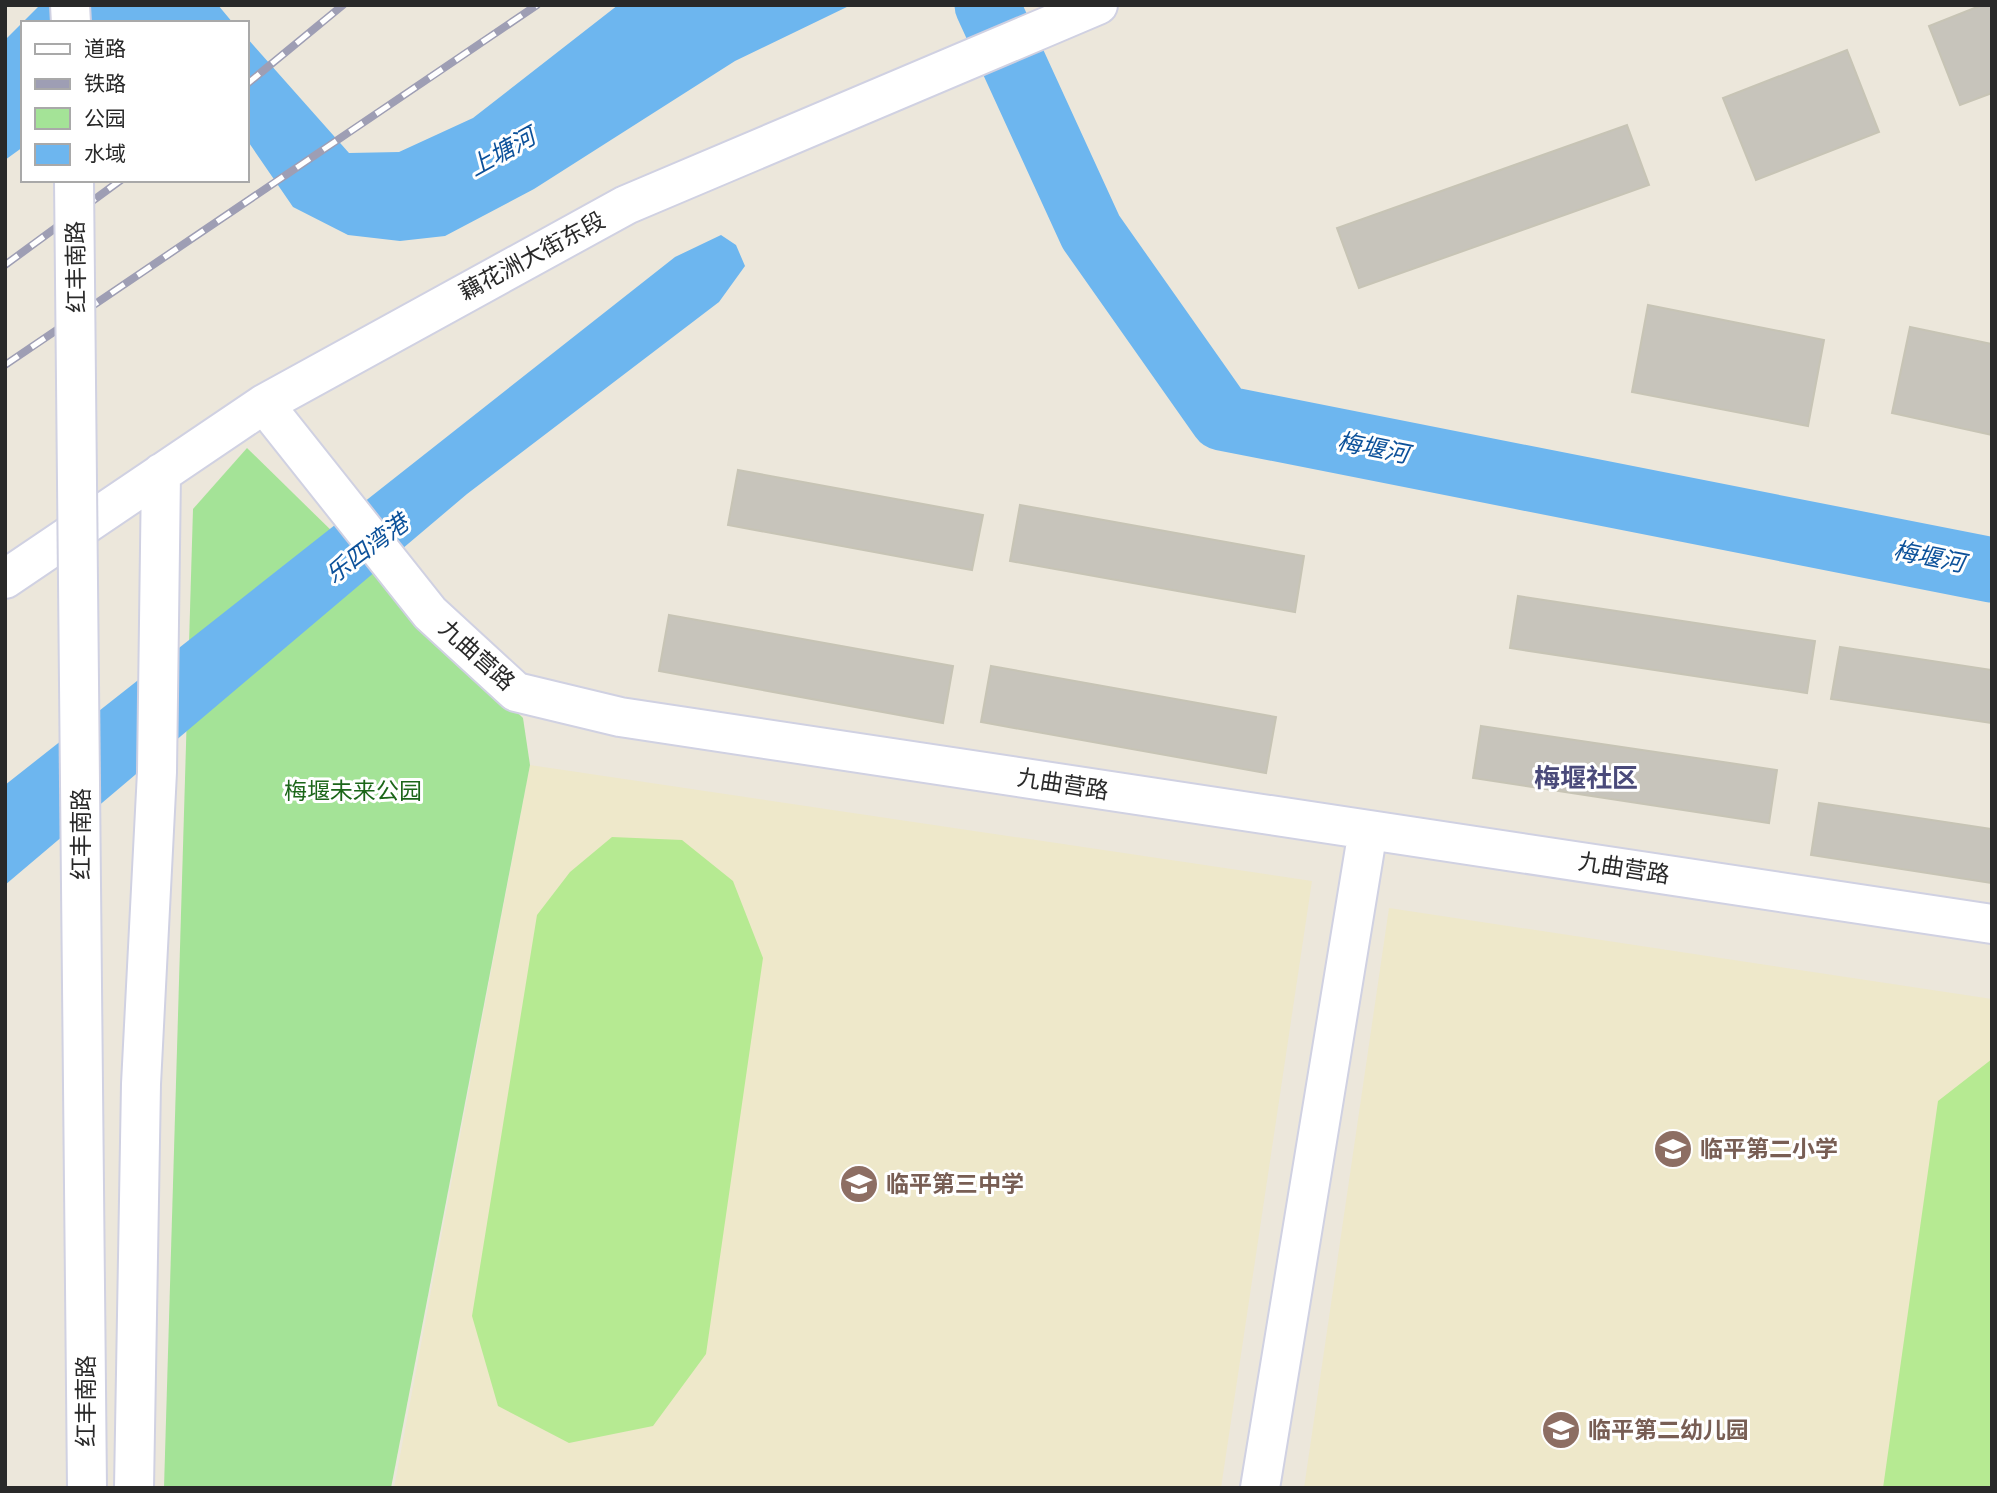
<svg xmlns="http://www.w3.org/2000/svg" width="1997" height="1493" font-family="Manrope,'Noto Sans SC',sans-serif">
	<style>
		.education { fill: #eee8ca }
		.green { fill: #a4e397 }
		.pitch { fill: #b6ea92 }
		.water { fill: #6db6ef }
		.lines { fill: none; stroke-linecap: round; stroke-linejoin: round }
		.river { stroke: #6db6ef; stroke-width: 65 }
		.building { fill: #c7c4bb; stroke: #c7c4b5; stroke-width: 2 }
		.minor-casing { stroke: #d0d1e2; stroke-width: 42 }
		.minor { stroke: #fff; stroke-width: 38 }
		.rail-casing { stroke: #9e9eb4; stroke-width: 8 }
		.rail { stroke: #fff; stroke-width: 5; stroke-dasharray: 16; stroke-linecap: butt }
		.minor-bridge-casing { stroke: #d0d1e2; stroke-width: 42; stroke-linecap: butt }
		.minor-bridge { stroke: #fff; stroke-width: 38 }
		.labels { text-anchor: middle; stroke-width: 6; stroke-linejoin: round; paint-order: stroke }
		.street-label { font-size: 23px; fill: #292929; stroke: #fff }
		.park-label { font-size: 23px; fill: #1c6619; stroke: #fff }
		.education-label { font-size: 23px; font-weight: bold; fill: #785e54; stroke: #fff; text-anchor: start }
		.water-label { font-size: 24px; font-style: italic; fill: #0c519a; stroke: #fff }
		.quarter-label { font-size: 26px; font-weight: bold; fill: #4a4a7a; stroke: #fff }
	</style>
	<rect width="100%" height="100%" fill="#ece7db"/>
	<!-- education -->
	<path class="education" d="M 530,765 L 1312,881 L 1221,1488 L 394,1488 Z
		M 1389,908 L 1992,999 L 1992,1488 L 1304,1488 Z"/>
	<!-- green -->
	<path class="green" d="M 247,448 L 523,718 L 530,765 L 391,1488 L 164,1488 L 193,509 Z"/>
	<!-- pitch -->
	<path class="pitch" d="M 612,837 L 682,840 L 733,881 L 763,958 L 706,1354 L 653,1426 L 569,1443 L 498,1406 L 472,1316 L 537,915 L 570,872 Z
		M 1992,1059 L 1992,1488 L 1883,1488 L 1938,1101 Z"/>
	<!-- water -->
	<path class="water" d="M 40,5 L 218,5 L 233,23 L 23,23 L 23,147 L 5,160 L 5,40 Z
		M 618,5 L 851,5 L 735,61 L 534,189 L 445,236 L 400,241 L 348,235 L 293,207 L 247,140 L 247,38 L 349,153 L 399,152 L 473,118 Z
		M 721,235 L 736,245 L 745,266 L 719,302 L 467,494 L 5,885 L 5,785 L 675,257 Z"/>
	<g class="lines">
		<!-- river -->
		<path class="river" d="M 987,5 L 1091,232 L 1222,418 L 1992,570"/>
	</g>
	<!-- building -->
	<path class="building" d="M 1982,5 L 1992,5 L 1992,93 L 1960,105 L 1929,26 Z
		M 1847,50 L 1879,132 L 1756,180 L 1723,98 Z
		M 1627,125 L 1649,185 L 1359,288 L 1337,228 Z
		M 1648,305 L 1824,340 L 1808,426 L 1632,392 Z
		M 1910,327 L 1992,344 L 1992,435 L 1892,413 Z
		M 738,470 L 983,515 L 972,570 L 728,525 Z
		M 1020,505 L 1304,556 L 1295,612 L 1010,561 Z
		M 1518,596 L 1815,641 L 1807,693 L 1510,648 Z
		M 669,615 L 953,666 L 943,723 L 659,671 Z
		M 1840,647 L 1992,670 L 1992,723 L 1831,699 Z
		M 991,666 L 1276,717 L 1266,773 L 981,722 Z
		M 1481,726 L 1777,770 L 1769,823 L 1473,778 Z
		M 1819,803 L 1992,829 L 1992,883 L 1811,855 Z"/>
	<g class="lines">
		<defs>
			<path id="minor" d="M 70,5 L 71,23
				M 264,404 L 430,613 L 516,692 L 620,717 L 1992,924
				M 5,579 L 264,404 L 626,205 L 1098,5
				M 134,1488 L 141,1084 L 157,772 L 161,473
				M 1260,1488 L 1368,830"/>
		</defs>
		<!-- minor casing -->
		<use href="#minor" class="minor-casing"/>
		<!-- minor -->
		<use href="#minor" class="minor"/>
		<defs>
			<path id="rail" d="M 247,84 L 343,5
				M 5,265 L 121,180
				M 5,365 L 537,5"/>
		</defs>
		<!-- rail casing -->
		<use href="#rail" class="rail-casing"/>
		<!-- rail -->
		<use href="#rail" class="rail"/>
		<defs>
			<path id="minor-bridge" d="M 74,180 L 87,1488"/>
		</defs>
		<!-- minor-bridge casing -->
		<use href="#minor-bridge" class="minor-bridge-casing"/>
		<!-- minor-bridge -->
		<use href="#minor-bridge" class="minor-bridge"/>
	</g>
	<!-- icons -->
	<defs>
		<symbol id="school-disc" viewBox="-11 -11 22 22"><circle r="9.5" fill="#8d6e63" stroke="#fff"/><path d="M0-5L7-2L0 1L-7-2ZM-4 1L0 2.5L4 1V4Q0 6-4 4Z" fill="#fff"/></symbol>
	</defs>
	<g fill-rule="evenodd">
		<use href="#school-disc" x="1651" y="1127" width="44" height="44"/>
		<use href="#school-disc" x="837" y="1162" width="44" height="44"/>
		<use href="#school-disc" x="1539" y="1408" width="44" height="44"/>
	</g>
	<g class="labels">
		<!-- street labels -->
		<g class="street-label">
			<text transform="translate(532 256) rotate(-28)" y="8">藕花洲大街东段</text>
			<text transform="translate(76 267) rotate(-91)" y="8">红丰南路</text>
			<text transform="translate(477 655) rotate(42)" y="8">九曲营路</text>
			<text transform="translate(1063 784) rotate(9)" y="8">九曲营路</text>
			<text transform="translate(81 834) rotate(-90)" y="8">红丰南路</text>
			<text transform="translate(1624 868) rotate(9)" y="8">九曲营路</text>
			<text transform="translate(86 1401) rotate(-90)" y="8">红丰南路</text>
		</g>
		<!-- park labels -->
		<g class="park-label">
			<text x="353" y="799">梅堰未来公园</text>
		</g>
		<!-- education labels -->
		<g class="education-label">
			<text x="1700" y="1157">临平第二小学</text>
			<text x="886" y="1192">临平第三中学</text>
			<text x="1588" y="1438">临平第二幼儿园</text>
		</g>
		<!-- water labels -->
		<g class="water-label">
			<text transform="translate(502 152) rotate(-29)" y="8">上塘河</text>
			<text transform="translate(1373 448) rotate(11)" y="8">梅堰河</text>
			<text transform="translate(367 549) rotate(-37)" y="8">乐四湾港</text>
			<text transform="translate(1929 557) rotate(11)" y="8">梅堰河</text>
		</g>
		<!-- quarter labels -->
		<g class="quarter-label">
			<text x="1586" y="787">梅堰社区</text>
		</g>
	</g>
	<!-- border -->
	<rect width="1997" height="1493" fill="none" stroke="#292929" stroke-width="14"/>
	<!-- legend -->
	<rect x="21" y="21" width="228" height="161" fill="#ffffff" stroke="#a9a9a9" stroke-width="2"/>
	<rect x="35" y="44" width="35" height="10" fill="#ffffff" stroke="#a9a9a9" stroke-width="2"/>
	<text x="84" y="56" font-size="21" fill="#292929">道路</text>
	<rect x="35" y="79" width="35" height="10" fill="#9e9eb4" stroke="#a9a9a9" stroke-width="2"/>
	<text x="84" y="91" font-size="21" fill="#292929">铁路</text>
	<rect x="35" y="108" width="35" height="21" fill="#a4e397" stroke="#a9a9a9" stroke-width="2"/>
	<text x="84" y="126" font-size="21" fill="#292929">公园</text>
	<rect x="35" y="144" width="35" height="21" fill="#6db6ef" stroke="#a9a9a9" stroke-width="2"/>
	<text x="84" y="161" font-size="21" fill="#292929">水域</text>
</svg>
